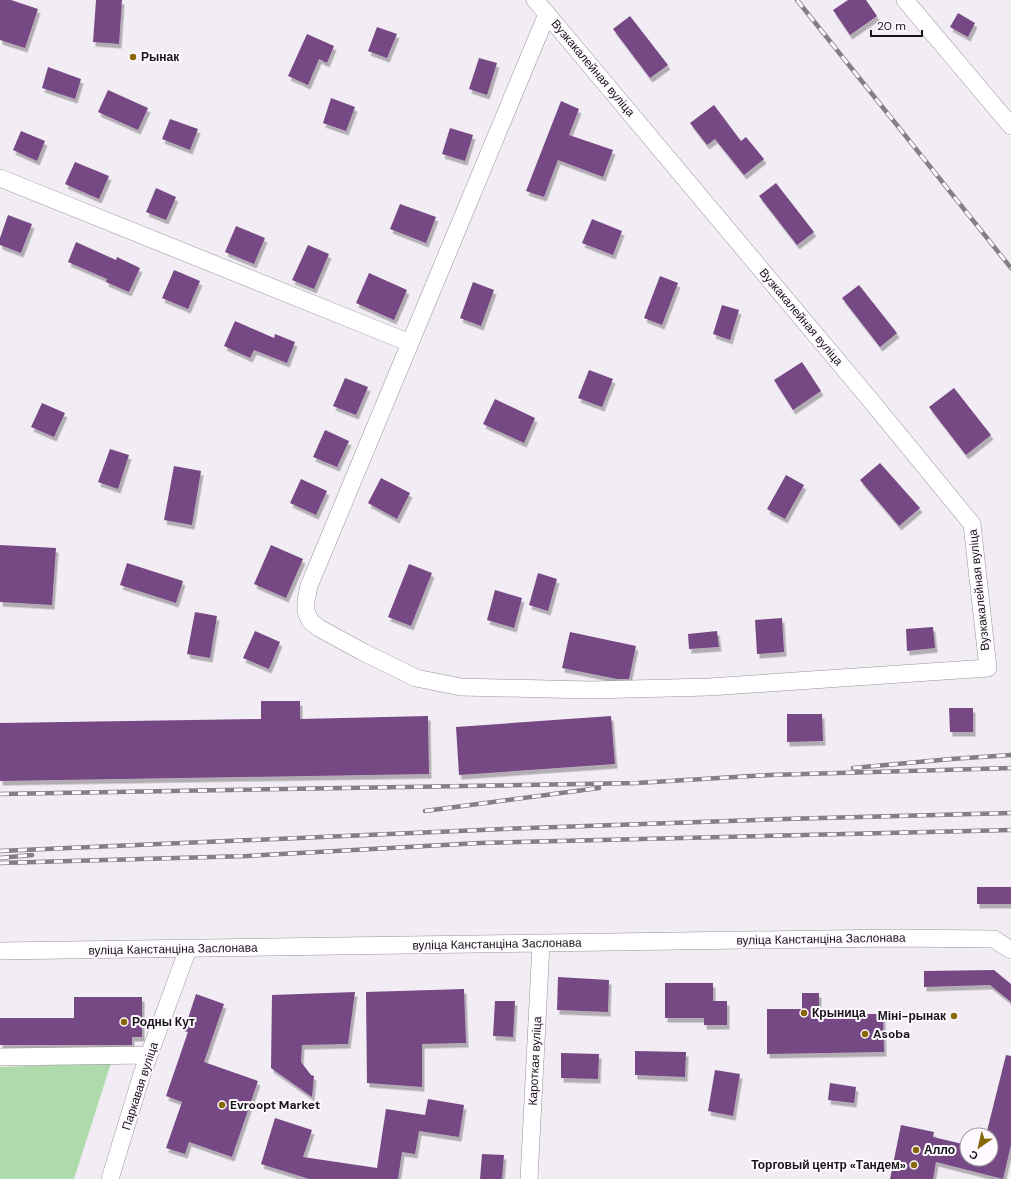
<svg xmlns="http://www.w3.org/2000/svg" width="1011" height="1179" font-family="'DM Sans',sans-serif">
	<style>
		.green { fill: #afdaac }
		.building { fill: #774884; filter: url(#shadow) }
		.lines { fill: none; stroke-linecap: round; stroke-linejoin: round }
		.minor-casing { stroke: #989299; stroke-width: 18 }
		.minor { stroke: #fff; stroke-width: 17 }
		.rail-casing { stroke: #837f85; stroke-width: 4.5 }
		.rail { stroke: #fefaff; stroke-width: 3; stroke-dasharray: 9; stroke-linecap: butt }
		.poi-dot { fill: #886804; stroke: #fefaff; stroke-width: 1.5 }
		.labels { text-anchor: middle; stroke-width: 4; stroke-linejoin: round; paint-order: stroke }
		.poi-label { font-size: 12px; font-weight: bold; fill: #171518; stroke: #fefaff; text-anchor: start }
		.street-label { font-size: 12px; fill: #171518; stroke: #fefaff }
	</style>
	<defs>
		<filter id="shadow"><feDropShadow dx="2.5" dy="4.5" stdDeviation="0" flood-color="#0004"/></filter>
	</defs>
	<rect width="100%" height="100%" fill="#f2ecf4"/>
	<!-- green -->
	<path class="green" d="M 111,1063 L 74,1179 L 0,1179 L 0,1067 Z"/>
	<!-- building -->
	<path class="building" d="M 0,0 L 11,0 L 38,9 L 25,48 L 0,40 Z
		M 96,0 L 122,0 L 119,44 L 93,42 Z
		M 848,0 L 866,0 L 877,16 L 850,35 L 833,10 Z
		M 958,13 L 975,23 L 968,37 L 950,27 Z
		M 630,16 L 668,65 L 650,78 L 613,29 Z
		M 377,27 L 397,34 L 387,58 L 368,51 Z
		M 307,34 L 334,46 L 327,63 L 319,59 L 308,85 L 288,76 Z
		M 479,58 L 497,63 L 487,95 L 469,89 Z
		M 48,67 L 81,79 L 75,99 L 42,88 Z
		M 108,90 L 148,108 L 138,130 L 98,112 Z
		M 331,98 L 355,107 L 346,131 L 323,123 Z
		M 561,101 L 579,109 L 569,135 L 613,150 L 603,177 L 558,160 L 544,197 L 526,191 Z
		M 714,105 L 741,141 L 746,137 L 764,159 L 744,175 L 715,139 L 707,145 L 690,123 Z
		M 170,119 L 198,129 L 190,150 L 162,139 Z
		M 450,128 L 473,135 L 465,161 L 442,154 Z
		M 21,131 L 45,141 L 37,161 L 13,150 Z
		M 75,162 L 109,176 L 99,199 L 65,184 Z
		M 776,183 L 814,232 L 797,245 L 759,196 Z
		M 156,188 L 176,197 L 166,220 L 146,212 Z
		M 400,204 L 436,217 L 426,243 L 390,229 Z
		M 8,215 L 32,224 L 21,253 L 0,245 L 0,238 Z
		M 592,219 L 622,231 L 613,255 L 582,243 Z
		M 236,226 L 265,238 L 254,264 L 225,252 Z
		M 76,242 L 116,260 L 117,257 L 140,268 L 129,292 L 106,282 L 107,279 L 68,262 Z
		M 308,245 L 329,254 L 314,289 L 292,280 Z
		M 174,270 L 200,281 L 188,309 L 162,298 Z
		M 369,273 L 407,290 L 394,320 L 356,303 Z
		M 660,276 L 678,283 L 662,325 L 644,318 Z
		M 473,282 L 494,290 L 481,326 L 460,318 Z
		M 859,285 L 897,333 L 880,347 L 842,298 Z
		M 722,305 L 739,310 L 730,340 L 713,334 Z
		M 235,321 L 274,338 L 275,334 L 295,342 L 287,363 L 254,350 L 250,358 L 224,346 Z
		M 802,362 L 821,391 L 793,410 L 774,380 Z
		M 589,370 L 613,379 L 602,407 L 578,398 Z
		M 345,378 L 368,387 L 356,415 L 333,406 Z
		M 954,388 L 991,435 L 966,455 L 929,407 Z
		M 495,399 L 535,418 L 524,443 L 483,424 Z
		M 42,403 L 65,413 L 54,437 L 31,427 Z
		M 325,430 L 349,441 L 337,467 L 313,457 Z
		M 110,449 L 129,455 L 118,489 L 98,482 Z
		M 880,463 L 920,508 L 899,526 L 860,480 Z
		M 174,466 L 201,471 L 192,525 L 164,520 Z
		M 786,475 L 804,485 L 785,519 L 767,509 Z
		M 381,478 L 410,493 L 397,519 L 368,503 Z
		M 301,479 L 327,491 L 316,515 L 290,503 Z
		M 0,545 L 56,548 L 52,605 L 0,602 Z
		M 271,545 L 303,559 L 286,598 L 254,584 Z
		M 127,563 L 183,581 L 176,603 L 120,585 Z
		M 409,564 L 432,573 L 411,626 L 388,617 Z
		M 538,573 L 557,579 L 548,611 L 529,605 Z
		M 495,590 L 522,598 L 514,628 L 487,620 Z
		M 195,612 L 217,616 L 210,658 L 187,654 Z
		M 782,618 L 784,652 L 757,654 L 755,620 Z
		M 933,627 L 935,648 L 907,651 L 906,629 Z
		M 255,631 L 280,642 L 269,669 L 243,658 Z
		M 717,631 L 719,647 L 689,649 L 688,634 Z
		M 570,632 L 636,646 L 629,679 L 617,679 L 562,668 Z
		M 261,701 L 300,701 L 300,719 L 428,716 L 429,774 L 0,781 L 0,723 L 261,719 Z
		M 949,708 L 973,708 L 973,732 L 950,732 Z
		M 787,714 L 822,714 L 823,741 L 787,742 Z
		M 611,716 L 615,764 L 459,775 L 456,727 Z
		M 977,887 L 1011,887 L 1011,904 L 977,904 Z
		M 994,970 L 1011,984 L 1011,1002 L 990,985 L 924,987 L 924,971 Z
		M 558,977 L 609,980 L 608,1012 L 557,1010 Z
		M 665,983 L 713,983 L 713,1001 L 727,1001 L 727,1025 L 704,1025 L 704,1018 L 665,1018 Z
		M 464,989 L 466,1043 L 422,1044 L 422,1087 L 367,1083 L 366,992 Z
		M 355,992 L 348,1044 L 302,1045 L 301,1062 L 311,1075 L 314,1076 L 312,1097 L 271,1068 L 272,995 Z
		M 802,993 L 819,993 L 819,1014 L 883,1014 L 884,1052 L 767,1054 L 767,1009 L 802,1009 Z
		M 196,994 L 224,1004 L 204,1062 L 258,1081 L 232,1157 L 189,1142 L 185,1154 L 166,1148 L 182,1102 L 166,1096 L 188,1032 L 184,1031 Z
		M 74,997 L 142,997 L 142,1037 L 132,1037 L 132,1045 L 0,1045 L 0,1018 L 74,1018 Z
		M 495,1001 L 515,1001 L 513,1037 L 493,1036 Z
		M 635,1051 L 686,1052 L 685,1077 L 635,1075 Z
		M 561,1053 L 599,1054 L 598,1079 L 561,1078 Z
		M 1006,1055 L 1011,1056 L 1011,1145 L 1003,1179 L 936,1162 L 933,1179 L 890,1179 L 901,1125 L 934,1132 L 933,1137 L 967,1145 L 967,1159 L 991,1159 L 991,1135 L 986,1135 Z
		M 715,1070 L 740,1074 L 733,1116 L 708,1111 Z
		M 830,1083 L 856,1087 L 854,1103 L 828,1100 Z
		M 428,1099 L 464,1105 L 459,1137 L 419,1131 L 415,1154 L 402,1152 L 398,1179 L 309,1179 L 261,1164 L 275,1118 L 312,1130 L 303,1157 L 377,1168 L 386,1109 L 425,1115 Z
		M 482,1154 L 504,1155 L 502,1179 L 480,1179 Z"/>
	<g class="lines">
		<defs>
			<path id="minor" d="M 535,0 L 547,14 L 867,396 L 972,524 L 988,668 L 709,687 L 591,690 L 461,687 L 416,678 L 363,652 L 319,628 L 310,621 L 306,611 L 306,601 L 309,586 L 547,14
				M 905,0 L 1011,126
				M 0,178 L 410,343
				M 0,951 L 891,938 L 994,939 L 1011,950
				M 0,1057 L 149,1055
				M 110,1179 L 142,1074 L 188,949
				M 529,1179 L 541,944"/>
		</defs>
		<!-- minor casing -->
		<use href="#minor" class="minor-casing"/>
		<!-- minor -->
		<use href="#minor" class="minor"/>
		<defs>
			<path id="rail" d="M 797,0 L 1011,268
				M 853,768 L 951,759 L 1011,755
				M 0,794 L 637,783 L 770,775 L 1011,768
				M 425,811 L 599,788
				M 0,851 L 503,829 L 784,819 L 1011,813
				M 0,858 L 32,855
				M 0,863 L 247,856 L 480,843 L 1011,830"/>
		</defs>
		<!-- rail casing -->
		<use href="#rail" class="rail-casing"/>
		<!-- rail -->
		<use href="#rail" class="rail"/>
	</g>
	<!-- markers -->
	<g class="poi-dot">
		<circle cx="133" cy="57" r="4"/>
		<circle cx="804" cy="1013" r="4"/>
		<circle cx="954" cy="1016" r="4"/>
		<circle cx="124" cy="1022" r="4"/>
		<circle cx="865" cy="1034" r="4"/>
		<circle cx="222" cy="1105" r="4"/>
		<circle cx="916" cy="1150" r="4"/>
		<circle cx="914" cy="1165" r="4"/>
	</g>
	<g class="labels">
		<!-- poi labels -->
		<g class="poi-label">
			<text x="141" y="61">Рынак</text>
			<text x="812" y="1017">Крыница</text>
			<text x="946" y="1020" text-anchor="end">Міні-рынак</text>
			<text x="132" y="1026">Родны Кут</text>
			<text x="873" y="1038">Asoba</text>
			<text x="230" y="1109">Evroopt Market</text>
			<text x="924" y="1154">Алло</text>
			<text x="906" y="1169" text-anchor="end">Торговый центр «Тандем»</text>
		</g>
		<!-- street labels -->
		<g class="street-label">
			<text transform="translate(593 68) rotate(50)" y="4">Вузкакалейная вуліца</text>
			<text transform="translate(801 317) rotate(50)" y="4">Вузкакалейная вуліца</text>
			<text transform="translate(979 590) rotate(-96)" y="4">Вузкакалейная вуліца</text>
			<text transform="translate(821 939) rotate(-1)" y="4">вуліца Канстанціна Заслонава</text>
			<text transform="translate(497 944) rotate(-1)" y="4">вуліца Канстанціна Заслонава</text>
			<text transform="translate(173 949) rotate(-1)" y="4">вуліца Канстанціна Заслонава</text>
			<text transform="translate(535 1061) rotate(-87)" y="4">Кароткая вуліца</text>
			<text transform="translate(140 1086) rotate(-72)" y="4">Паркавая вуліца</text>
		</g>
	</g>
	<!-- north arrow -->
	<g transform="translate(979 1147) rotate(214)"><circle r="19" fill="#fefaff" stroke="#a29ea3"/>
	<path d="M0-3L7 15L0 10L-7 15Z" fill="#886804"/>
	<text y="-6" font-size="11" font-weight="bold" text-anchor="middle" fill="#171518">С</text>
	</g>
	<!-- scale -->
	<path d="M871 30v6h51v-6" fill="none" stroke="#171518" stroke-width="2"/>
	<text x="877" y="30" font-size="12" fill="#171518" stroke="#fefaff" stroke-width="3" paint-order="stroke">20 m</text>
</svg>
